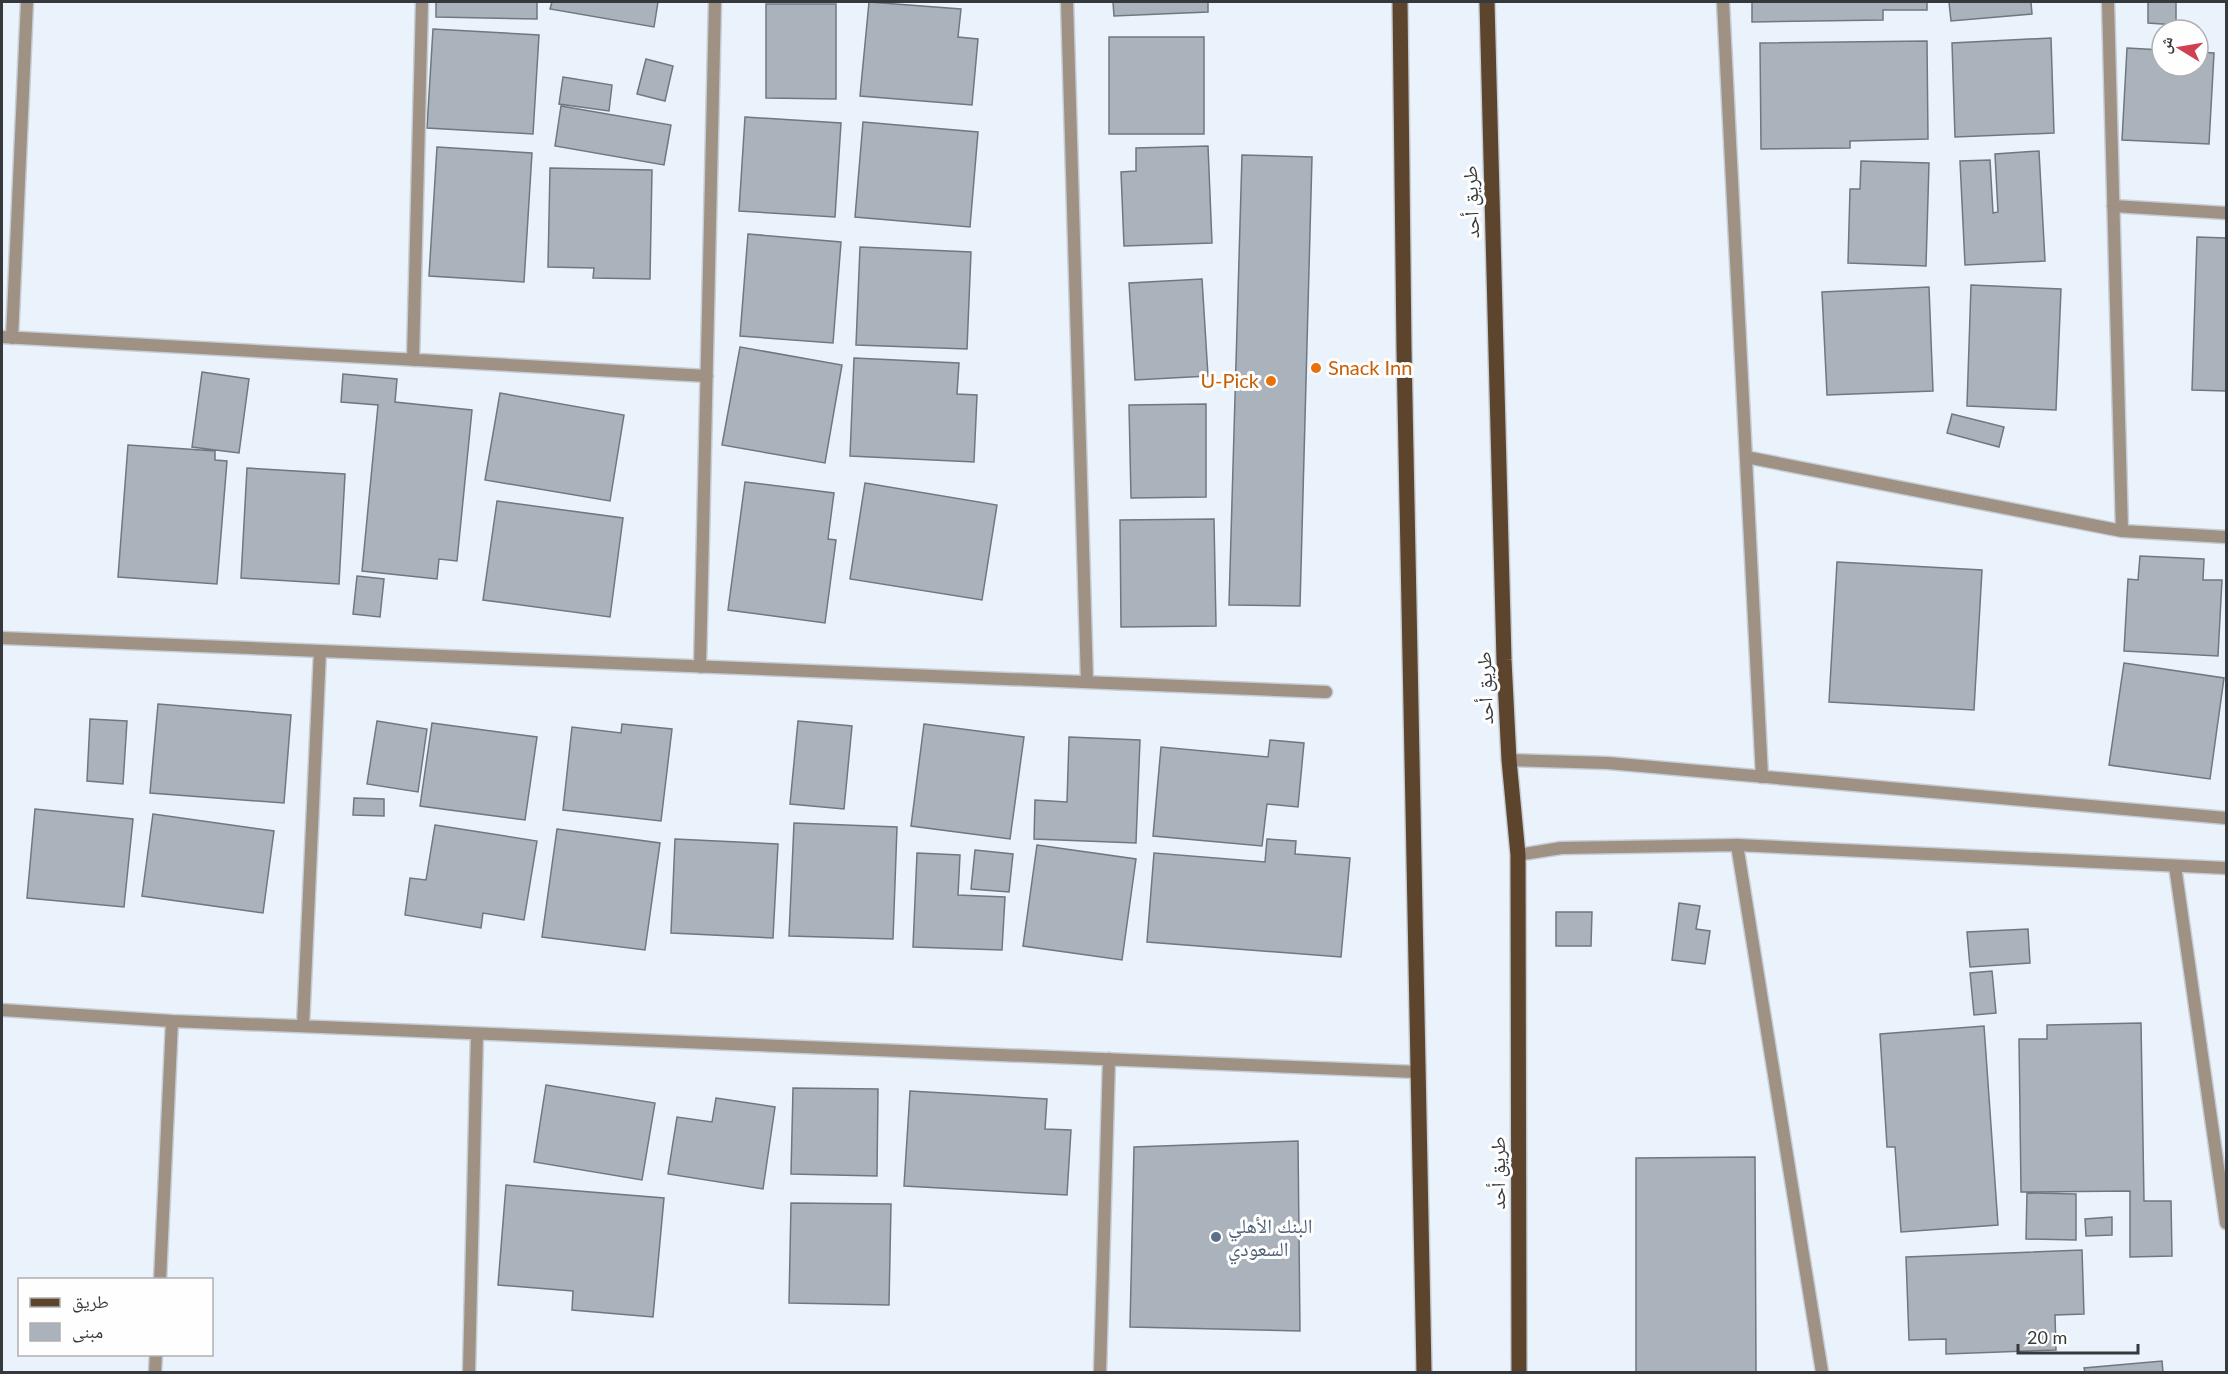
<svg xmlns="http://www.w3.org/2000/svg" width="2228" height="1374" font-family="Lato,'Noto Naskh Arabic',sans-serif">
	<style>
		.building { fill: #aab2bb; stroke: #6f777f; stroke-width: 1.5 }
		.lines { fill: none; stroke-linecap: round; stroke-linejoin: round }
		.minor-casing { stroke: #c6cdd5; stroke-width: 15 }
		.tertiary-casing { stroke: #c6cdd5; stroke-width: 15 }
		.primary-casing { stroke: #c6cdd5; stroke-width: 18 }
		.minor { stroke: #9f9184; stroke-width: 12 }
		.tertiary { stroke: #9f9184; stroke-width: 12 }
		.primary { stroke: #5c442d; stroke-width: 15 }
		.food-dot { fill: #e8710a; stroke: #fefefe; stroke-width: 2 }
		.service-dot { fill: #5c6f8a; stroke: #fefefe; stroke-width: 2 }
		.labels { text-anchor: middle; stroke-width: 6; stroke-linejoin: round; paint-order: stroke }
		.street-label { font-size: 20px; fill: #36393c; stroke: #fefefe }
		.food-label { font-size: 20px; fill: #c56008; stroke: #fefefe; text-anchor: start }
		.service-label { font-size: 20px; fill: #4e5e75; stroke: #fefefe; text-anchor: start }
	</style>
	<rect width="100%" height="100%" fill="#eaf2fb"/>
	<!-- building -->
	<path class="building" d="M 436,2 L 537,2 L 537,19 L 436,17 Z
		M 552,2 L 658,2 L 654,27 L 550,9 Z
		M 869,2 L 961,9 L 958,37 L 978,39 L 972,105 L 860,96 Z
		M 1113,2 L 1208,2 L 1208,12 L 1114,16 Z
		M 1752,2 L 1927,2 L 1927,10 L 1883,10 L 1883,20 L 1752,22 Z
		M 1949,2 L 2031,2 L 2032,14 L 1951,21 Z
		M 2148,2 L 2176,2 L 2176,25 L 2148,23 Z
		M 766,4 L 836,4 L 836,99 L 766,98 Z
		M 433,29 L 539,35 L 533,134 L 427,128 Z
		M 1109,37 L 1204,37 L 1204,134 L 1109,134 Z
		M 2051,38 L 2054,133 L 1955,137 L 1952,43 Z
		M 1927,41 L 1928,139 L 1850,141 L 1850,148 L 1761,149 L 1760,43 Z
		M 2127,48 L 2162,50 L 2162,66 L 2198,66 L 2198,52 L 2214,53 L 2209,144 L 2122,140 Z
		M 646,59 L 673,66 L 665,101 L 637,94 Z
		M 563,77 L 612,85 L 609,111 L 559,104 Z
		M 561,106 L 671,125 L 664,165 L 555,146 Z
		M 745,117 L 841,123 L 835,217 L 739,211 Z
		M 863,122 L 978,132 L 970,227 L 855,217 Z
		M 1208,146 L 1212,243 L 1124,246 L 1121,172 L 1136,171 L 1136,148 Z
		M 437,147 L 532,153 L 524,282 L 429,276 Z
		M 2039,151 L 2045,261 L 1965,265 L 1960,161 L 1990,160 L 1993,213 L 1998,212 L 1995,154 Z
		M 1242,155 L 1312,157 L 1300,606 L 1229,605 Z
		M 1861,161 L 1929,163 L 1926,266 L 1848,263 L 1850,189 L 1860,189 Z
		M 550,168 L 652,170 L 650,279 L 593,278 L 594,268 L 548,267 Z
		M 748,234 L 841,242 L 833,343 L 740,336 Z
		M 2197,237 L 2226,238 L 2226,391 L 2192,390 Z
		M 860,247 L 971,252 L 967,349 L 856,345 Z
		M 1202,279 L 1208,376 L 1135,380 L 1129,283 Z
		M 1971,285 L 2061,289 L 2056,410 L 1967,406 Z
		M 1929,287 L 1933,391 L 1827,395 L 1822,292 Z
		M 740,347 L 842,365 L 825,463 L 722,445 Z
		M 854,358 L 959,363 L 957,394 L 977,395 L 974,462 L 850,456 Z
		M 202,372 L 249,379 L 239,453 L 192,447 Z
		M 343,374 L 397,379 L 395,402 L 472,410 L 457,561 L 439,559 L 437,579 L 362,571 L 378,405 L 341,402 Z
		M 500,393 L 624,415 L 610,501 L 485,480 Z
		M 1206,404 L 1206,497 L 1131,498 L 1129,405 Z
		M 1952,414 L 2004,427 L 1999,447 L 1947,433 Z
		M 128,445 L 215,451 L 215,460 L 227,461 L 217,584 L 118,577 Z
		M 247,468 L 345,474 L 339,584 L 241,578 Z
		M 745,482 L 834,493 L 828,539 L 836,540 L 825,623 L 728,610 Z
		M 865,483 L 997,505 L 982,600 L 850,579 Z
		M 497,501 L 623,518 L 610,617 L 483,600 Z
		M 1214,519 L 1216,626 L 1121,627 L 1120,520 Z
		M 2140,556 L 2204,559 L 2203,580 L 2222,580 L 2218,656 L 2124,651 L 2128,579 L 2138,580 Z
		M 1837,562 L 1982,570 L 1974,710 L 1829,702 Z
		M 357,576 L 384,579 L 380,617 L 353,614 Z
		M 2124,663 L 2224,678 L 2210,779 L 2109,765 Z
		M 158,704 L 291,715 L 284,803 L 150,793 Z
		M 90,719 L 127,721 L 123,784 L 87,781 Z
		M 377,721 L 427,729 L 418,792 L 367,784 Z
		M 798,721 L 852,726 L 844,809 L 790,804 Z
		M 432,723 L 537,737 L 525,820 L 420,806 Z
		M 622,724 L 672,729 L 661,821 L 563,810 L 572,727 L 621,733 Z
		M 924,724 L 1024,737 L 1010,839 L 911,826 Z
		M 1069,737 L 1140,740 L 1136,843 L 1034,839 L 1035,800 L 1067,802 Z
		M 1270,740 L 1304,743 L 1298,807 L 1267,804 L 1262,846 L 1153,836 L 1161,747 L 1268,757 Z
		M 354,798 L 384,799 L 384,816 L 353,815 Z
		M 35,809 L 133,819 L 124,907 L 27,898 Z
		M 153,814 L 274,831 L 263,913 L 142,896 Z
		M 794,823 L 897,827 L 893,939 L 789,936 Z
		M 435,825 L 537,841 L 524,920 L 483,913 L 481,928 L 405,915 L 410,878 L 426,880 Z
		M 557,829 L 660,843 L 645,950 L 542,937 Z
		M 675,839 L 778,844 L 773,938 L 671,933 Z
		M 1267,839 L 1296,841 L 1295,854 L 1350,858 L 1341,957 L 1147,942 L 1154,853 L 1265,862 Z
		M 1037,845 L 1136,859 L 1122,960 L 1023,946 Z
		M 975,850 L 1013,854 L 1009,892 L 971,889 Z
		M 917,853 L 960,855 L 958,895 L 1005,897 L 1002,950 L 913,947 Z
		M 1679,903 L 1700,906 L 1696,929 L 1710,931 L 1705,964 L 1672,960 Z
		M 1556,912 L 1592,912 L 1591,946 L 1556,946 Z
		M 2028,929 L 2030,963 L 1970,967 L 1967,932 Z
		M 1992,971 L 1996,1013 L 1974,1015 L 1970,973 Z
		M 2141,1023 L 2144,1201 L 2171,1201 L 2172,1256 L 2130,1257 L 2130,1191 L 2021,1192 L 2019,1039 L 2047,1039 L 2047,1025 Z
		M 1984,1026 L 1998,1225 L 1901,1232 L 1895,1147 L 1887,1147 L 1880,1034 Z
		M 546,1085 L 655,1103 L 642,1180 L 534,1162 Z
		M 793,1088 L 878,1089 L 877,1176 L 791,1174 Z
		M 910,1091 L 1047,1099 L 1045,1129 L 1071,1130 L 1067,1195 L 904,1186 Z
		M 716,1098 L 775,1107 L 763,1189 L 668,1174 L 677,1117 L 712,1122 Z
		M 1298,1141 L 1300,1331 L 1130,1327 L 1134,1147 Z
		M 1755,1157 L 1756,1372 L 1636,1372 L 1636,1158 Z
		M 506,1185 L 664,1198 L 653,1317 L 572,1310 L 573,1291 L 498,1285 Z
		M 2027,1193 L 2076,1194 L 2076,1240 L 2026,1239 Z
		M 791,1203 L 891,1204 L 889,1305 L 789,1303 Z
		M 2112,1217 L 2112,1235 L 2086,1236 L 2085,1219 Z
		M 2082,1250 L 2084,1314 L 2055,1315 L 2056,1350 L 1946,1354 L 1946,1339 L 1909,1340 L 1906,1257 Z
		M 2162,1361 L 2163,1372 L 2085,1372 L 2084,1368 Z"/>
	<g class="lines">
		<defs>
			<path id="minor" d="M 1067,2 L 1087,682
				M 1723,2 L 1762,777
				M 2108,2 L 2122,531
				M 2113,206 L 2226,213
				M 2,337 L 707,376
				M 12,338 L 27,2
				M 413,360 L 422,2
				M 1746,457 L 2122,531 L 2226,537
				M 2,638 L 1326,692
				M 700,667 L 715,2
				M 1737,845 L 1822,1372
				M 2175,866 L 2226,1223
				M 2,1010 L 172,1021 L 1417,1072
				M 303,1026 L 320,651
				M 160,1280 L 172,1021
				M 155,1372 L 156,1354
				M 469,1372 L 477,1034
				M 1100,1372 L 1109,1059"/>
			<path id="tertiary" d="M 1509,760 L 1608,763 L 2226,818
				M 1518,855 L 1561,848 L 1737,845 L 2226,868"/>
			<path id="primary" d="M 1400,2 L 1404,349 L 1424,1372
				M 1487,2 L 1504,660 L 1509,760 L 1518,855 L 1519,1372"/>
		</defs>
		<!-- minor casing -->
		<use href="#minor" class="minor-casing"/>
		<!-- tertiary casing -->
		<use href="#tertiary" class="tertiary-casing"/>
		<!-- primary casing -->
		<use href="#primary" class="primary-casing"/>
		<!-- minor -->
		<use href="#minor" class="minor"/>
		<!-- tertiary -->
		<use href="#tertiary" class="tertiary"/>
		<!-- primary -->
		<use href="#primary" class="primary"/>
	</g>
	<!-- markers -->
	<g class="food-dot">
		<circle cx="1316" cy="368" r="6"/>
		<circle cx="1271" cy="381" r="6"/>
	</g>
	<circle class="service-dot" cx="1216" cy="1237" r="6"/>
	<g class="labels">
		<!-- street labels -->
		<g class="street-label">
			<text transform="translate(1471 202) rotate(-92)" y="7">طريق أحد</text>
			<text transform="translate(1485 688) rotate(-92)" y="7">طريق أحد</text>
			<text transform="translate(1498 1173) rotate(-90)" y="7">طريق أحد</text>
		</g>
		<!-- food labels -->
		<g class="food-label">
			<text x="1328" y="375">Snack Inn</text>
			<text x="1259" y="388" text-anchor="end">U-Pick</text>
		</g>
		<!-- service labels -->
		<g class="service-label">
			<text x="1228" y="1233">البنك الأهلي<tspan x="1228" dy="23">السعودي</tspan></text>
		</g>
	</g>
	<!-- border -->
	<rect width="2228" height="1374" fill="none" stroke="#36393c" stroke-width="6"/>
	<!-- legend -->
	<rect x="18" y="1278" width="195" height="78" fill="#fefefe" stroke="#aeafb0" stroke-width="1.5"/>
	<rect x="30" y="1298" width="30" height="9" fill="#5c442d" stroke="#aeafb0" stroke-width="1.5"/>
	<text x="72" y="1308" font-size="18" fill="#36393c">طريق</text>
	<rect x="30" y="1323" width="30" height="18" fill="#aab2bb" stroke="#aeafb0" stroke-width="1.5"/>
	<text x="72" y="1338" font-size="18" fill="#36393c">مبنى</text>
	<!-- north arrow -->
	<g transform="translate(2180 48) rotate(281)"><circle r="28" fill="#fefefe" stroke="#aeafb0" stroke-width="1.5"/>
	<path d="M0-4.5L10 22L0 15L-10 22Z" fill="#d04052"/>
	<text y="-9" font-size="16" font-weight="bold" text-anchor="middle" fill="#36393c">ش</text>
	</g>
	<!-- scale -->
	<path d="M2018 1344v9h120v-9" fill="none" stroke="#36393c" stroke-width="3"/>
	<text x="2027" y="1344" font-size="18" fill="#36393c" stroke="#fefefe" stroke-width="4.5" paint-order="stroke">20 m</text>
</svg>
